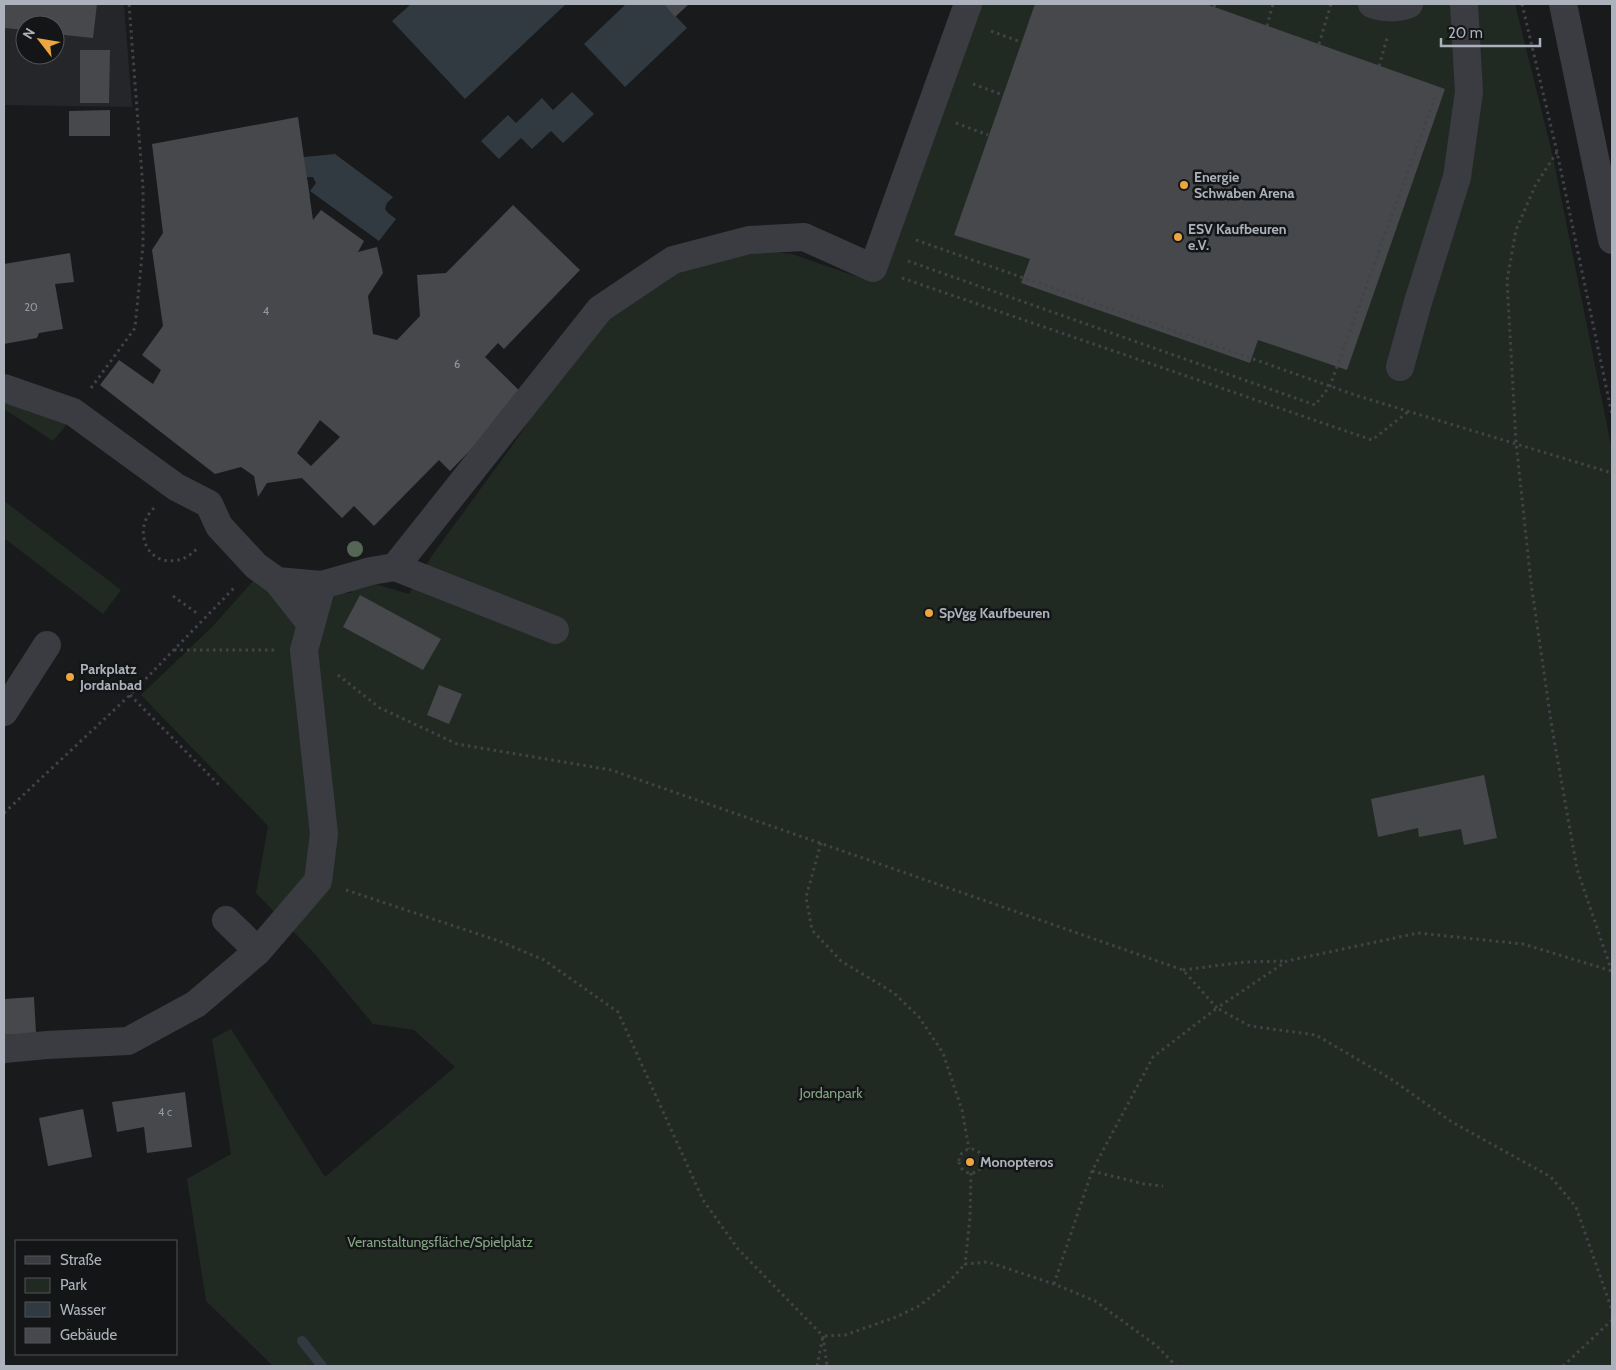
<svg xmlns="http://www.w3.org/2000/svg" width="1616" height="1370" font-family="Cabin,sans-serif">
	<style>
		.built { fill: #252629; fill-rule: evenodd }
		.green { fill: #212a22 }
		.water { fill: #303a40 }
		.lines { fill: none; stroke-linecap: round; stroke-linejoin: round }
		.stream { stroke: #303a40; stroke-width: 10 }
		.building { fill: #46484c; fill-rule: evenodd }
		.path { stroke: #414348; stroke-width: 3; stroke-dasharray: 2.5 4; stroke-linecap: butt }
		.minor { stroke: #3b3c41; stroke-width: 28 }
		.tree { fill: #546655 }
		.poi-dot { fill: #eda540; stroke: #141517; stroke-width: 2 }
		.labels { text-anchor: middle; stroke-width: 5; stroke-linejoin: round; paint-order: stroke }
		.number-label { font-size: 11px; fill: #92989f }
		.poi-label { font-size: 14px; font-weight: bold; fill: #acb2bb; stroke: #141517; text-anchor: start }
		.park-label { font-size: 14px; fill: #85a584; stroke: #141517 }
	</style>
	<rect width="100%" height="100%" fill="#191a1c"/>
	<!-- built -->
	<path class="built" d="M 4,4 L 124,4 L 132,107 L 4,105 ZM 25,25 L 55,25 L 55,55 L 25,55 Z"/>
	<!-- green -->
	<path class="green" d="M 956,4 L 1515,4 L 1553,157 L 1612,450 L 1612,1366 L 273,1366 L 206,1301 L 187,1179 L 231,1154 L 212,1039 L 231,1029 L 325,1177 L 455,1067 L 414,1030 L 373,1024 L 314,953 L 256,893 L 268,826 L 141,695 L 214,625 L 254,580 L 274,588 L 351,593 L 358,579 L 409,594 L 433,554 L 514,443 L 544,397 L 601,323 L 681,270 L 723,258 L 767,251 L 792,254 L 861,278 Z
		M 4,397 L 69,422 L 53,441 L 4,409 Z
		M 4,501 L 121,590 L 103,614 L 4,538 Z"/>
	<!-- water -->
	<path class="water" d="M 411,4 L 566,4 L 465,99 L 392,21 Z
		M 626,4 L 664,4 L 687,28 L 625,87 L 584,44 Z
		M 572,92 L 594,114 L 563,143 L 551,131 L 532,149 L 521,138 L 499,159 L 481,141 L 508,115 L 516,123 L 542,98 L 553,110 Z
		M 335,154 L 393,197 L 387,203 L 385,209 L 388,213 L 396,219 L 379,241 L 310,191 L 316,183 L 313,177 L 307,177 L 310,196 L 261,209 L 304,157 Z"/>
	<g class="lines">
		<!-- stream -->
		<path class="stream" d="M 302,1341 L 322,1366"/>
	</g>
	<!-- building -->
	<path class="building" d="M 4,4 L 97,4 L 93,38 L 55,34 L 55,25 L 25,25 L 25,30 L 4,28 Z
		M 664,4 L 689,4 L 675,17 Z
		M 1035,4 L 1206,4 L 1445,89 L 1347,370 L 1258,340 L 1250,363 L 1021,283 L 1030,259 L 954,235 Z
		M 80,50 L 110,50 L 109,103 L 80,103 Z
		M 110,110 L 110,136 L 69,136 L 69,111 Z
		M 298,117 L 313,220 L 321,210 L 364,241 L 358,252 L 377,247 L 383,273 L 368,296 L 373,334 L 397,340 L 420,316 L 417,275 L 446,273 L 513,205 L 580,270 L 504,349 L 498,343 L 485,357 L 524,395 L 450,471 L 439,460 L 374,526 L 354,506 L 342,518 L 302,478 L 267,483 L 258,497 L 254,476 L 241,467 L 215,474 L 100,385 L 119,360 L 153,384 L 161,370 L 142,355 L 163,326 L 152,250 L 163,233 L 152,144 ZM 320,420 L 340,437 L 311,466 L 297,453 Z
		M 70,253 L 74,282 L 55,284 L 63,329 L 39,333 L 37,338 L 4,344 L 4,264 Z
		M 360,595 L 441,639 L 423,670 L 343,627 Z
		M 439,685 L 462,694 L 449,724 L 427,715 Z
		M 1484,775 L 1497,838 L 1464,845 L 1461,829 L 1419,837 L 1418,828 L 1378,837 L 1371,799 Z
		M 34,997 L 36,1033 L 4,1035 L 4,999 Z
		M 185,1092 L 192,1147 L 147,1153 L 144,1127 L 117,1132 L 112,1102 Z
		M 83,1109 L 92,1157 L 48,1166 L 39,1118 Z
		M964 1162a6 6 0 1 1 12 0a6 6 0 1 1-12 0Z"/>
	<g class="lines">
		<!-- path -->
		<path class="path" d="M 1522,4 L 1557,152 L 1612,415
			M 1214,7 L 1215,4
			M 1267,26 L 1273,4
			M 991,31 L 1021,42
			M 1319,44 L 1331,4
			M 1379,66 L 1387,38
			M 973,84 L 1003,95
			M 956,123 L 988,135
			M 1557,152 L 1535,186 L 1516,230 L 1507,281 L 1516,442 L 1531,583 L 1552,728 L 1577,869 L 1611,969
			M 916,240 L 1358,396 L 1612,473
			M 908,261 L 1315,405 L 1330,386 L 1435,97
			M 902,278 L 1372,440 L 1409,411
			M 91,388 L 135,328 L 143,245 L 143,188 L 129,4
			M 154,508 C 132,529 146,567 178,560 C 186,559 192,553 198,548
			M 173,596 L 198,614
			M 174,650 L 275,650
			M 338,675 L 380,708 L 457,744 L 611,770 L 1183,970 L 1217,1008 L 1287,961 L 1418,933 L 1523,944 L 1612,971
			M 130,695 L 221,787
			M 4,813 L 130,695 L 234,588
			M 821,843 L 806,897 L 812,930 L 841,961 L 894,993 L 919,1017 L 943,1053 L 962,1110 L 969,1149
			M 346,890 L 499,941 L 544,960 L 618,1012 L 703,1200 L 738,1249 L 823,1336 L 827,1366
			M 1183,970 L 1245,962 L 1286,961
			M959 1161a12 12 0 1 1 24 0a12 12 0 1 1-24 0Z
			M 1092,1171 L 1144,1184 L 1163,1186
			M 971,1173 L 970,1218 L 965,1264 L 988,1262 L 1054,1284 L 1095,1301 L 1157,1346 L 1176,1366
			M 1054,1284 L 1092,1171 L 1153,1057 L 1217,1008 L 1250,1026 L 1316,1035 L 1391,1079 L 1452,1122 L 1551,1177 L 1576,1207 L 1612,1310
			M 817,1366 L 823,1336 L 845,1335 L 896,1317 L 919,1306 L 946,1285 L 965,1264
			M 1563,1366 L 1612,1320"/>
		<!-- minor -->
		<path class="minor" d="M 1372,4 C 1383,8 1398,9 1409,4
			M 1563,4 L 1612,240
			M 1400,367 L 1418,302 L 1457,177 L 1469,92 L 1464,4
			M 4,388 L 73,412 L 176,487 L 209,504 L 219,526 L 256,566 L 277,581 L 311,624
			M 395,567 L 555,630
			M 277,581 L 322,585 L 371,571 L 395,567 L 600,309 L 673,260 L 749,240 L 804,237 L 873,268 L 968,4
			M 4,712 L 47,645
			M 226,920 L 258,951
			M 4,1049 L 47,1045 L 128,1041 L 196,1004 L 258,951 L 318,881 L 324,834 L 304,650 L 322,585"/>
	</g>
	<!-- trees -->
	<circle class="tree" cx="355" cy="549" r="8"/>
	<!-- markers -->
	<g class="poi-dot">
		<circle cx="1184" cy="185" r="5"/>
		<circle cx="1178" cy="237" r="5"/>
		<circle cx="929" cy="613" r="5"/>
		<circle cx="70" cy="677" r="5"/>
		<circle cx="970" cy="1162" r="5"/>
	</g>
	<g class="labels">
		<!-- number labels -->
		<g class="number-label">
			<text x="31" y="311">20</text>
			<text x="266" y="315">4</text>
			<text x="457" y="368">6</text>
			<text x="165" y="1116">4 c</text>
		</g>
		<!-- poi labels -->
		<g class="poi-label">
			<text x="1194" y="182">Energie<tspan x="1194" dy="16">Schwaben Arena</tspan></text>
			<text x="1188" y="234">ESV Kaufbeuren<tspan x="1188" dy="16">e.V.</tspan></text>
			<text x="939" y="618">SpVgg Kaufbeuren</text>
			<text x="80" y="674">Parkplatz<tspan x="80" dy="16">Jordanbad</tspan></text>
			<text x="980" y="1167">Monopteros</text>
		</g>
		<!-- park labels -->
		<g class="park-label">
			<text x="831" y="1098">Jordanpark</text>
			<text x="440" y="1247">Veranstaltungsfläche/Spielplatz</text>
		</g>
	</g>
	<!-- border -->
	<rect width="1616" height="1370" fill="none" stroke="#acb2bb" stroke-width="10"/>
	<!-- legend -->
	<rect x="15" y="1240" width="162" height="115" fill="#141517" stroke="#515459"/>
	<rect x="25" y="1256" width="25" height="8" fill="#3b3c41" stroke="#515459"/>
	<text x="60" y="1265" font-size="15" fill="#acb2bb">Straße</text>
	<rect x="25" y="1278" width="25" height="15" fill="#212a22" stroke="#515459"/>
	<text x="60" y="1290" font-size="15" fill="#acb2bb">Park</text>
	<rect x="25" y="1302" width="25" height="15" fill="#303a40" stroke="#515459"/>
	<text x="60" y="1315" font-size="15" fill="#acb2bb">Wasser</text>
	<rect x="25" y="1328" width="25" height="15" fill="#46484c" stroke="#515459"/>
	<text x="60" y="1340" font-size="15" fill="#acb2bb">Gebäude</text>
	<!-- north arrow -->
	<g transform="translate(40 40) rotate(301)"><circle r="24" fill="#141517" stroke="#515459"/>
	<path d="M0-4L9 19L0 12L-9 19Z" fill="#eda540"/>
	<text y="-8" font-size="14" font-weight="bold" text-anchor="middle" fill="#acb2bb">N</text>
	</g>
	<!-- scale -->
	<path d="M1441 38v8h99v-8" fill="none" stroke="#acb2bb" stroke-width="2.5"/>
	<text x="1448" y="38" font-size="15" fill="#acb2bb" stroke="#141517" stroke-width="4" paint-order="stroke">20 m</text>
</svg>
